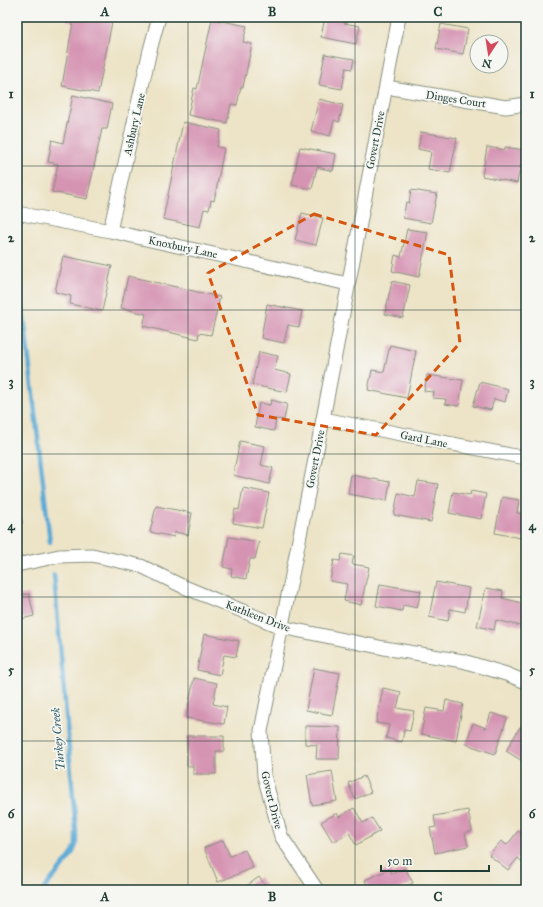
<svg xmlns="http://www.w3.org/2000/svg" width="543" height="907" font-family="'IM FELL Great Primer',serif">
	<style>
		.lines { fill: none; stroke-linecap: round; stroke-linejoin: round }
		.stream { stroke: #5caad6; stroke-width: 4.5 }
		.building { fill: #d694b3 }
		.street-casing { stroke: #86907e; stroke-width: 15 }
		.street { stroke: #fff; stroke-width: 13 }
		.marked { fill: none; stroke: #d45610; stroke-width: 3; stroke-dasharray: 8 5; stroke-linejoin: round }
		.grid { fill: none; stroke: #1f3d34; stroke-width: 1; stroke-opacity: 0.55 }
		.labels { text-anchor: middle; stroke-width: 3.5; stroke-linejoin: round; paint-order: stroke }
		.street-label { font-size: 11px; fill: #1f3d34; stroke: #f6f6f2 }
		.water-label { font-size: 12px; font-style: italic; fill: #315e65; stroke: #f6f6f2 }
		.neatline { fill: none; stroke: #1f3d34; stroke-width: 1.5 }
		.grid-label { font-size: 13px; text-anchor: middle; font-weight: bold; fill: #1f3d34 }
	</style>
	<rect width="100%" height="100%" fill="#f6f6f2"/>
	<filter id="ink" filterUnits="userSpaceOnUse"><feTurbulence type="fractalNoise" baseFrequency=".025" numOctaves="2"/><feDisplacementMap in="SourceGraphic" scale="8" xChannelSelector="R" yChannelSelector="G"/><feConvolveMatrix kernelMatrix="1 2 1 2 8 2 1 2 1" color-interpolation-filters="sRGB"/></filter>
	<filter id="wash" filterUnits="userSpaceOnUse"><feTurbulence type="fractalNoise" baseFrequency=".012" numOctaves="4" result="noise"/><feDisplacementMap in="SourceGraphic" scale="16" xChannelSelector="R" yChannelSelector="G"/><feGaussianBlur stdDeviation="0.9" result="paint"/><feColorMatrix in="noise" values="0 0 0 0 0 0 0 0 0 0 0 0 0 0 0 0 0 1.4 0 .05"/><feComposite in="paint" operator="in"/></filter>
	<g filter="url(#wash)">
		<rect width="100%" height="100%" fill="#ede4c7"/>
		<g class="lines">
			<!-- stream -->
			<path class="stream" d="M 17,271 L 19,274 L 50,542
				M 43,890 L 71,856 L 76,845 L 76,831 L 54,575"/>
		</g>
		<g id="blocks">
			<!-- building -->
			<path class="building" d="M 68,17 L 113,17 L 98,93 L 62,86 L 73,22 L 67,21 Z
				M 325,17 L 345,17 L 344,23 L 360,26 L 356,44 L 321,37 Z
				M 212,19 L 247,26 L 243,42 L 252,44 L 243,87 L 241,87 L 237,105 L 231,104 L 227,123 L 188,115 L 194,88 L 197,89 Z
				M 441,24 L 468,29 L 463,54 L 436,49 Z
				M 325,54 L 354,59 L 352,69 L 346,68 L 342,89 L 319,85 Z
				M 73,95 L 112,104 L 107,129 L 102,129 L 87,199 L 52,192 L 58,164 L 48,162 L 52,140 L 63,143 Z
				M 319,99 L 343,105 L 339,122 L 334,120 L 330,136 L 311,131 Z
				M 183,122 L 221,130 L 217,147 L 224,148 L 216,191 L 214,201 L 211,200 L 209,210 L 204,209 L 200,227 L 163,219 Z
				M 421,132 L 457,138 L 450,173 L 428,169 L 431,152 L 418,149 Z
				M 300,147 L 336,154 L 333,171 L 317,167 L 312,189 L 292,185 Z
				M 487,147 L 505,150 L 505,147 L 524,150 L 517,183 L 482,176 Z
				M 411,190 L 437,194 L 431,223 L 403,218 L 406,202 L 409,203 Z
				M 302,213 L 323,218 L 316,245 L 295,240 Z
				M 407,229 L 428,232 L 419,277 L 392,271 L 395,255 L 401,257 Z
				M 63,256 L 112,266 L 102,311 L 70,304 L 71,296 L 55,292 Z
				M 128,276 L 220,297 L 211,335 L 199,333 L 198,339 L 143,326 L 146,314 L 121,308 Z
				M 392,281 L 410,285 L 403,318 L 385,314 Z
				M 267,304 L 302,311 L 299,327 L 288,325 L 284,343 L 261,338 Z
				M 390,345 L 416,351 L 407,398 L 368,390 L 372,370 L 384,372 Z
				M 259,352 L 278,356 L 274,370 L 291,374 L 287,392 L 252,385 Z
				M 427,375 L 463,380 L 459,406 L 445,404 L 446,399 L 433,398 L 434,392 L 424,391 Z
				M 480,382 L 508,389 L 505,402 L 494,399 L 491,410 L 473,406 Z
				M 271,400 L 287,404 L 284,420 L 276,419 L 274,431 L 255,427 L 259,403 L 270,405 Z
				M 240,441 L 265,446 L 261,465 L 273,468 L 269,484 L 233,475 Z
				M 351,475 L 390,482 L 387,501 L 348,494 Z
				M 418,481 L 438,484 L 431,522 L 394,515 L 398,493 L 415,497 Z
				M 243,488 L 269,493 L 262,528 L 233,523 L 235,509 L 239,510 Z
				M 471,491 L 486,494 L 481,519 L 449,513 L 453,492 L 470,495 Z
				M 502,497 L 519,500 L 517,513 L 526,514 L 526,539 L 495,533 Z
				M 17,504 L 22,523 L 17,524 Z
				M 156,506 L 192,513 L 188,535 L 175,532 L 174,537 L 150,532 Z
				M 229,537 L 259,542 L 255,559 L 250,559 L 246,579 L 231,576 L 232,569 L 223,567 Z
				M 342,554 L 354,556 L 352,564 L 369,567 L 361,605 L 344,601 L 347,584 L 330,581 L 334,560 L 340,561 Z
				M 436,582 L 469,588 L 465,612 L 450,609 L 448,621 L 429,617 Z
				M 380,584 L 421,591 L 417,608 L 403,605 L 402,611 L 376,606 Z
				M 486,588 L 503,591 L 502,598 L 526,604 L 525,627 L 496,620 L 494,630 L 477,626 Z
				M 29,594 L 34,616 L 17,620 L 17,596 Z
				M 204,634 L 239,641 L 236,657 L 224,655 L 220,675 L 197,670 Z
				M 17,648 L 22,648 L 22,657 L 17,657 Z
				M 314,668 L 340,673 L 332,715 L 306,710 Z
				M 194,678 L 217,683 L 213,704 L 227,707 L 224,724 L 186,718 Z
				M 383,688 L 401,692 L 397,708 L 414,711 L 410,731 L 404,730 L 402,742 L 386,738 L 389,725 L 376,723 Z
				M 17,690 L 22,690 L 21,699 L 17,699 Z
				M 446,700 L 463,704 L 456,741 L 421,734 L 426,708 L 444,711 Z
				M 491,713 L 507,718 L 495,754 L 466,744 L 473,723 L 486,728 Z
				M 305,726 L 340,727 L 339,759 L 316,759 L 317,745 L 305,744 Z
				M 520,727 L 526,730 L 526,760 L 524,762 L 506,751 Z
				M 187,736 L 224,736 L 224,751 L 216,751 L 216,774 L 193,774 L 193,766 L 187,766 Z
				M 332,771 L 337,801 L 312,805 L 307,775 Z
				M 364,776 L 371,792 L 355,799 L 348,783 Z
				M 354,808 L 363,823 L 372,818 L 380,831 L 356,845 L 349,833 L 333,842 L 321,822 L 337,813 L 339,817 Z
				M 468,810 L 472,831 L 465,833 L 468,846 L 435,853 L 430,828 L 436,827 L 434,816 Z
				M 518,831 L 526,837 L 526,865 L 518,858 L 508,870 L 489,855 L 501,841 L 507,845 Z
				M 223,840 L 230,856 L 245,850 L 253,868 L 218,882 L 204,848 Z
				M 405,868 L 413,883 L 398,890 L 369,890 L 365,880 L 390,869 L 392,874 Z
				M 259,877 L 269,890 L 241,890 Z"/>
		</g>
	</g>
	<g filter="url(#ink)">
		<use href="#blocks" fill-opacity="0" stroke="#86907e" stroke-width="1"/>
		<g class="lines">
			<defs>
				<path id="street" d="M 386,87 L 506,107 L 526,104
					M 17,213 L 110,231 L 348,284
					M 110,231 L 150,50 L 159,17
					M 323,419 L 526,458
					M 17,565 L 59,556 L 92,555 L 141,566 L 182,586 L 281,627 L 384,648 L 463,661 L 506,674 L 526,682
					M 317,890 L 281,836 L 264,776 L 261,731 L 323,419 L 399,17"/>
			</defs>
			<!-- street casing -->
			<use href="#street" class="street-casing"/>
			<!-- street -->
			<use href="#street" class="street"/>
		</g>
	</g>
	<!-- marked area -->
	<path class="marked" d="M 314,214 L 449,255 L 460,343 L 376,435 L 258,415 L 208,273 Z"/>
	<!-- grid -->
	<path class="grid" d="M 188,17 L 188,890M 355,17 L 355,890M 17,166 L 526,166M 17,310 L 526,310M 17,454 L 526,454M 17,597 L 526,597M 17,741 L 526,741"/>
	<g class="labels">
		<!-- street labels -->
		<g class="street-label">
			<text transform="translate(456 99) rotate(9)" y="4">Dinges Court</text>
			<text transform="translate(134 124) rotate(-77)" y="4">Ashbury Lane</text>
			<text transform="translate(375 140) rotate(-79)" y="4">Govert Drive</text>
			<text transform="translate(183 247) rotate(12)" y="4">Knoxbury Lane</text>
			<text transform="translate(424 439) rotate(11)" y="4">Gard Lane</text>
			<text transform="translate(315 459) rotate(-79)" y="4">Govert Drive</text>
			<text transform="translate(258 616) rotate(21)" y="4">Kathleen Drive</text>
			<text transform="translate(272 800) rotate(76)" y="4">Govert Drive</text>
		</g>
		<!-- water labels -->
		<g class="water-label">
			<text transform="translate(58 739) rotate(-95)" y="4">Turkey Creek</text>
		</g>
	</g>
	<!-- margin -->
	<rect width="543" height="907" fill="none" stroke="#f6f6f2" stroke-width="44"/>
	<!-- north arrow -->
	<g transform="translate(489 54) rotate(192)"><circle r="19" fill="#f6f6f2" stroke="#a0aca6"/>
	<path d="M0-3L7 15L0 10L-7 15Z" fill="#d1495b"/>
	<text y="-6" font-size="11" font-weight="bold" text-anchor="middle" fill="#1f3d34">N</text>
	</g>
	<!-- scale -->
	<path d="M381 865v6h108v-6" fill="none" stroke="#1f3d34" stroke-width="2"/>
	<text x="387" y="865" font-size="12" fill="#1f3d34" stroke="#f6f6f2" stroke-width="3" paint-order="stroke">50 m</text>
	<rect x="22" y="22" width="499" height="863" class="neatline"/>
	<g class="grid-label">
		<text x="105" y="16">A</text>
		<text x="272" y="16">B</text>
		<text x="438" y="16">C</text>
		<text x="11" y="98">1</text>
		<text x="532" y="98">1</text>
		<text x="11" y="242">2</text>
		<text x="532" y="242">2</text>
		<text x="11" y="386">3</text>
		<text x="532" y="386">3</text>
		<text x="11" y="530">4</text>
		<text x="532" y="530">4</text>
		<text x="11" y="674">5</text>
		<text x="532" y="674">5</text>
		<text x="11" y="818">6</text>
		<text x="532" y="818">6</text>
		<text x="105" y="901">A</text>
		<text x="272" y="901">B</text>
		<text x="438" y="901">C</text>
	</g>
</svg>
